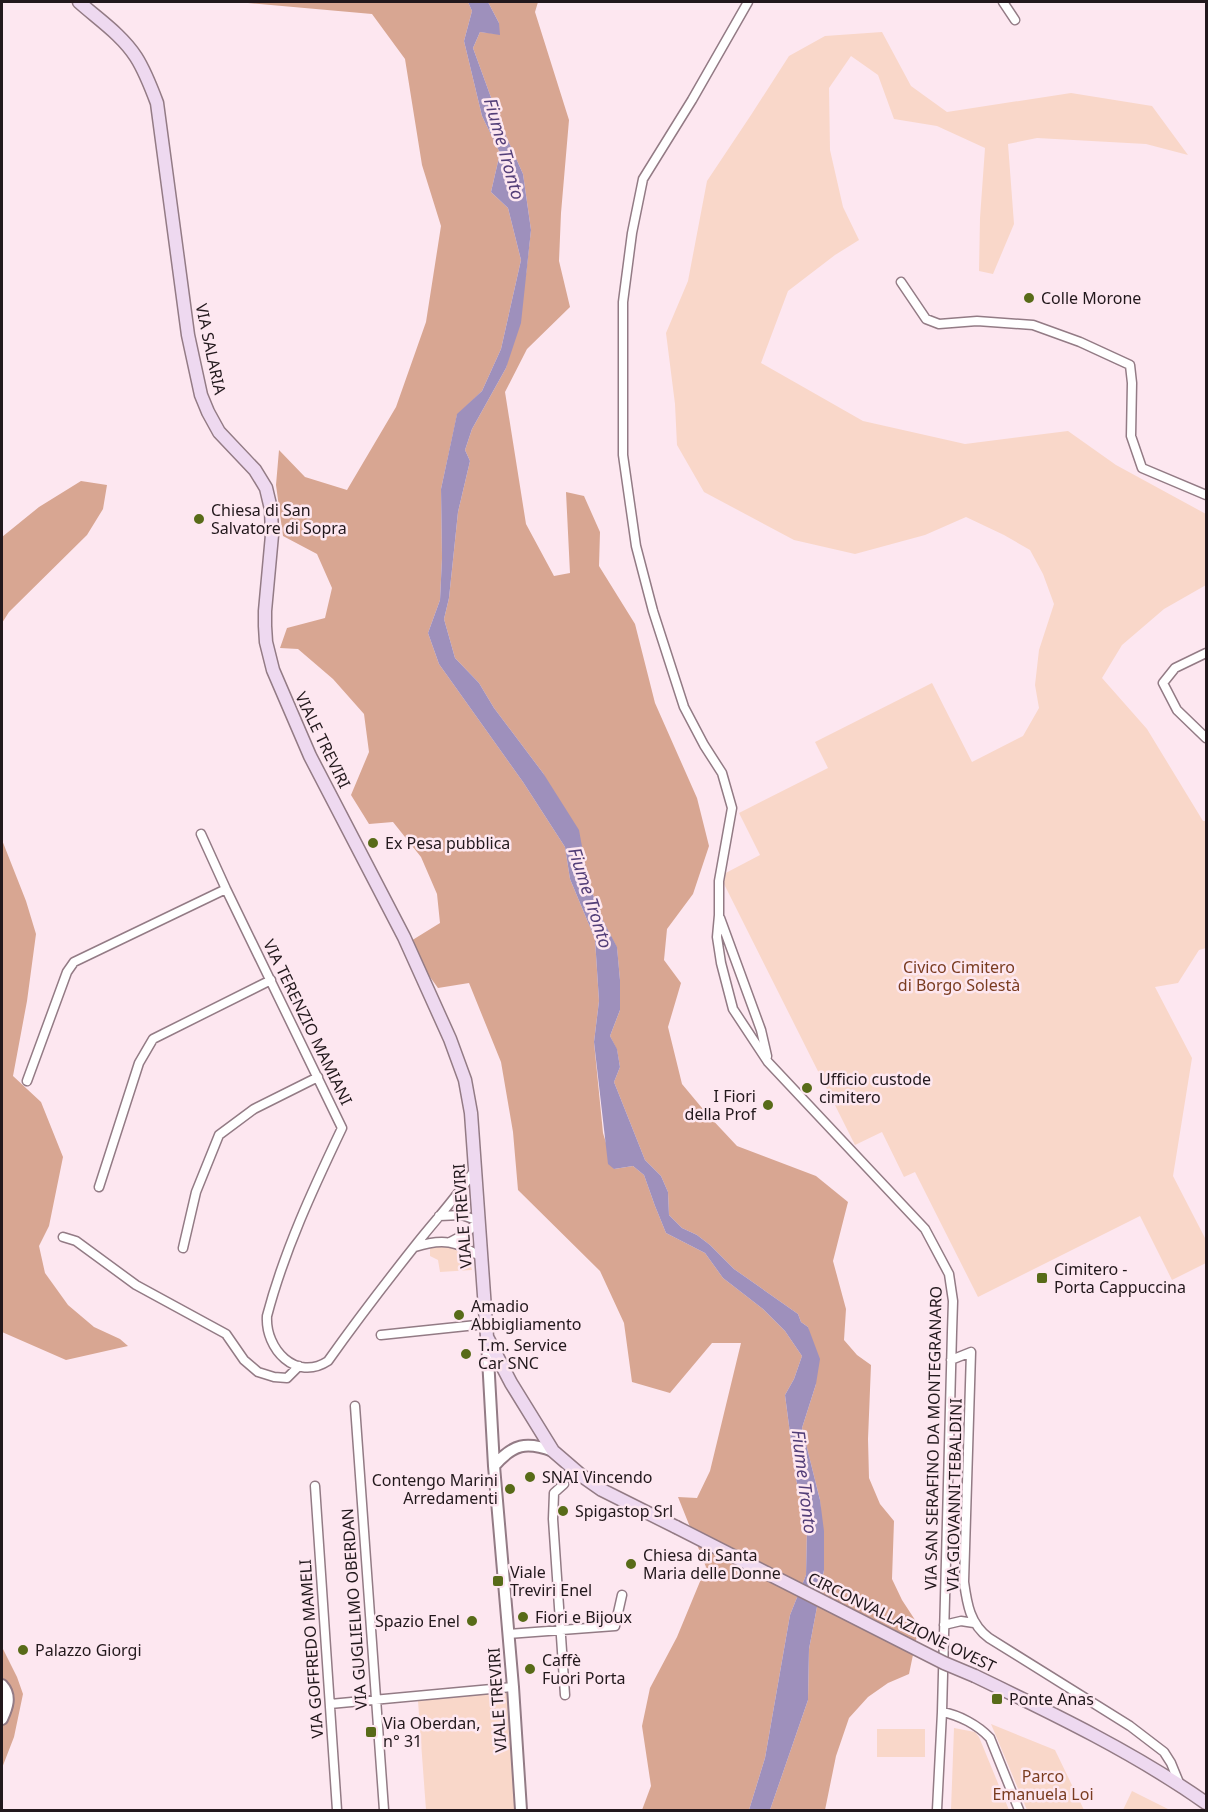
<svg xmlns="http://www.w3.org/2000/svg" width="1208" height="1812" font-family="'Noto Sans',sans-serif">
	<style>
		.green { fill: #f9d7c9 }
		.forest { fill: #d8a692 }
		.water { fill: #9e90bc }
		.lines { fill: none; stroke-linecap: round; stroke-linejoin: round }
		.minor-casing { stroke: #937b85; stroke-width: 11 }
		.tertiary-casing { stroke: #937b85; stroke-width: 14 }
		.secondary-casing { stroke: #937b85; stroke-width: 15 }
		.minor { stroke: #fff; stroke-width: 8 }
		.tertiary { stroke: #fff; stroke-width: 10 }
		.secondary { stroke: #eed9f0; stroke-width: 12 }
		.secondary-bridge-casing { stroke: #937b85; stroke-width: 15; stroke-linecap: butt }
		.secondary-bridge { stroke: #eed9f0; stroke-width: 12 }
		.poi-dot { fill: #586b18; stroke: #fde7f0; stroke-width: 2 }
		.labels { text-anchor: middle; stroke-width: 5; stroke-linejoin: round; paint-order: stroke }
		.poi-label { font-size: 16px; fill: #22181c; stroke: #fde7f0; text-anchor: start }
		.street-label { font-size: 16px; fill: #22181c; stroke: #fde7f0 }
		.park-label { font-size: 16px; fill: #7a3c20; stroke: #fde7f0 }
		.water-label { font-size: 18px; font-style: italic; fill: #533e78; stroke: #fde7f0 }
	</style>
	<rect width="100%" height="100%" fill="#fde7f0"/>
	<!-- green -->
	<path class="green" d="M 882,32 L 911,86 L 947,112 L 1071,93 L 1152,106 L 1188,155 L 1146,144 L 1037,138 L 1008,144 L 1014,224 L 993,274 L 979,271 L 980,218 L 985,148 L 937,126 L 894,119 L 878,75 L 851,56 L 829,88 L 830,150 L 843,207 L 859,240 L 835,255 L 788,291 L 761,363 L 863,421 L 965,444 L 1068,431 L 1116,465 L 1206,514 L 1206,585 L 1164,609 L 1122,645 L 1102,678 L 1147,729 L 1203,821 L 1206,821 L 1206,948 L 1199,950 L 1178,983 L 1155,987 L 1192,1058 L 1173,1176 L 1206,1240 L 1206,1263 L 1172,1280 L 1140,1216 L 978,1297 L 915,1172 L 904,1177 L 882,1132 L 855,1145 L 720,876 L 760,855 L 739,813 L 828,768 L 815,742 L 932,683 L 972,762 L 1023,736 L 1039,708 L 1035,685 L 1039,650 L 1054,604 L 1043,574 L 1030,550 L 1004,535 L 966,517 L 925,535 L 855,554 L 794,540 L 704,492 L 677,445 L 675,404 L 666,333 L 688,281 L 707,181 L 751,115 L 789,56 L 825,36 Z
		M 440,1246 C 457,1248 469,1253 472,1270 L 440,1272 L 438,1260 L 430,1256 L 430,1248 Z
		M 507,1691 L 516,1810 L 426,1810 L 418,1701 Z
		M 991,1724 L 1055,1750 L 1084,1810 L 1027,1810 Z
		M 954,1728 L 975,1732 L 979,1737 L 1009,1810 L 951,1810 Z
		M 877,1729 L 925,1729 L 925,1757 L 877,1757 Z
		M 1132,1791 L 1170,1810 L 1123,1810 Z"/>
	<!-- forest -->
	<path class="forest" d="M 237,2 L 468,2 L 472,11 L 464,41 L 482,116 L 500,153 L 491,192 L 508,208 L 521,260 L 501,349 L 482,391 L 457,415 L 441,489 L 442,558 L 440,600 L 428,633 L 439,664 L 523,782 L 565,847 L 570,879 L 595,939 L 599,1001 L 594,1042 L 603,1133 L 614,1169 L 633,1166 L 644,1175 L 655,1206 L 666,1233 L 705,1253 L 723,1278 L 763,1309 L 785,1331 L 802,1356 L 794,1379 L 785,1395 L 796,1479 L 807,1527 L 806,1575 L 790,1615 L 765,1758 L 749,1810 L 642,1810 L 651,1786 L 642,1726 L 650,1688 L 677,1637 L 706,1567 L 678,1497 L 697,1498 L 710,1471 L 741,1343 L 712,1343 L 670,1393 L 632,1382 L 624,1323 L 600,1271 L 518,1190 L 513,1132 L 501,1062 L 469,983 L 438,988 L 406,944 L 440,923 L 437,894 L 421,857 L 393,822 L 369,824 L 351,795 L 369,752 L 364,714 L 333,679 L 298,649 L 280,648 L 287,628 L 325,618 L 332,588 L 317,554 L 283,536 L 276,485 L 279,450 L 305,477 L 347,490 L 396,407 L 426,322 L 441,226 L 422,165 L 405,59 L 372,14 Z
		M 488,2 L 538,2 L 535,12 L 569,120 L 561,213 L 559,261 L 570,307 L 527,349 L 505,392 L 526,524 L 554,576 L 570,573 L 566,492 L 584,496 L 600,532 L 599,566 L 635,624 L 655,703 L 697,798 L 709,846 L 693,894 L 667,929 L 664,960 L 681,983 L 668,1027 L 682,1084 L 707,1114 L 737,1146 L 816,1176 L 848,1202 L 833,1261 L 846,1309 L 844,1340 L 857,1355 L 871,1365 L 868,1439 L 869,1478 L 880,1504 L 894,1521 L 892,1579 L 902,1600 L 919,1626 L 909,1674 L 888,1683 L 868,1697 L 849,1718 L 836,1756 L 825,1810 L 770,1810 L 808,1700 L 809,1649 L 824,1570 L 820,1500 L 802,1428 L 816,1384 L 808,1327 L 801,1322 L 798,1314 L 734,1269 L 710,1245 L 697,1235 L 682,1228 L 669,1215 L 668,1192 L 661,1176 L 645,1160 L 614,1082 L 620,1067 L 617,1050 L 610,1036 L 620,1010 L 620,980 L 617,948 L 598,911 L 587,874 L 543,773 L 494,708 L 479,683 L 455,658 L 444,619 L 449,598 L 458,512 L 470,461 L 465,450 L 472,429 L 506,368 L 526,274 L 531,230 L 523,174 L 501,125 L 473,48 L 480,32 L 499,34 L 499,23 Z
		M 81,481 L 107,485 L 103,509 L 87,535 L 9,612 L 2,623 L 2,537 L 39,507 Z
		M 2,840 L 26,901 L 36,934 L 27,1001 L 13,1076 L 41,1102 L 63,1157 L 49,1226 L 39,1246 L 45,1273 L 68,1305 L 94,1327 L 120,1339 L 128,1346 L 66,1360 L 2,1332 Z
		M 2,1647 L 17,1677 L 23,1694 L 14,1737 L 2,1768 Z"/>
	<!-- water -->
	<path class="water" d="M 468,2 L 488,2 L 499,23 L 500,35 L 480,32 L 473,48 L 501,125 L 523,174 L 531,230 L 521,323 L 506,368 L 472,429 L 465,450 L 470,461 L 458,512 L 449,598 L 444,619 L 455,658 L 479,683 L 494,708 L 543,773 L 579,830 L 587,874 L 598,911 L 617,947 L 620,980 L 620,1010 L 610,1036 L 617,1049 L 620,1067 L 614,1082 L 645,1160 L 661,1176 L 668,1192 L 669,1215 L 682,1228 L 697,1235 L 710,1245 L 734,1269 L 798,1314 L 801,1322 L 808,1327 L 820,1359 L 816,1384 L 802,1428 L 820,1500 L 824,1531 L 824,1570 L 809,1649 L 808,1700 L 770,1810 L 749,1810 L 765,1758 L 790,1615 L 806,1575 L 807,1527 L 796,1479 L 785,1395 L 794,1379 L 802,1356 L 785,1331 L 763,1309 L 723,1278 L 705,1253 L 666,1233 L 655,1206 L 644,1175 L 633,1166 L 614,1169 L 608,1164 L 594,1042 L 599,1001 L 595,939 L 570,879 L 565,847 L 523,782 L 439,664 L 428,633 L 440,600 L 442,558 L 441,489 L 457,414 L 482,391 L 501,349 L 521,260 L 508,208 L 491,192 L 500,153 L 482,116 L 464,41 L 472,11 Z"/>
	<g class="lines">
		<defs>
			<path id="minor" d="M 748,2 L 692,100 L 643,179 L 632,233 L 623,302 L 623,455 L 636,546 L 653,611 L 684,707 L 704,745 L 722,773 L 732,808 L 719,881 L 719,915 L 717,937 L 721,963 L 733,1009 L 768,1062 L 925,1229 L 949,1274 L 953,1301 L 952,1332 L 942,1712 L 937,1810
				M 1003,2 L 1015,20
				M 901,282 L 926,319 L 939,324 L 977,321 L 1033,325 L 1080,342 L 1130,365 L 1132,383 L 1131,436 L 1142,468 L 1206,495
				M 1206,653 L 1175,668 L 1163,683 L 1177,710 L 1206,738
				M 201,834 L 226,889 L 342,1128 C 313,1189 284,1251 267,1316 C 265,1349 296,1382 328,1361 C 357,1320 387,1281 418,1242 C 437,1218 459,1195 475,1169
				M 720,918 L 761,1030 L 767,1056
				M 27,1081 L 67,972 L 74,962 L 226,889
				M 99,1187 L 139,1063 L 153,1039 L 271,980
				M 439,1216 L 462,1215 L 479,1221 L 465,1234 L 450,1242
				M 63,1237 L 76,1241 L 136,1285 L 226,1334 L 244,1360 L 258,1372 L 274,1377 L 287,1378 L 299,1366
				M 415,1247 C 443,1238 456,1241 481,1257
				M 183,1248 L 196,1192 L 219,1135 L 254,1109 L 318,1077
				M 381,1335 L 486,1324
				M 951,1360 L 971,1352 L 964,1582 C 967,1604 970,1624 989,1638 L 1130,1726 L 1164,1752 L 1171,1763 L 1180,1785
				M 355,1406 L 384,1810
				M 564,1484 L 554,1493 L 553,1519 L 565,1695
				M 315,1486 L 337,1810
				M 944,1625 L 961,1621 L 974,1623
				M 508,1634 L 615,1626 L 622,1595
				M 330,1704 L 513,1687
				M 942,1712 C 959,1715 978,1725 990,1738 L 1019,1810"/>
			<path id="tertiary" d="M 487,1340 L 494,1466 L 513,1687 L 521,1810
				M 494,1466 C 513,1444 526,1441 553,1451
				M 2,1685 C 12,1696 7,1708 2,1719"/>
			<path id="secondary" d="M 79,2 C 98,19 122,35 136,57 C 145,71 151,87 157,103 L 188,335 L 201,395 L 208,412 L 219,432 L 255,470 L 266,488 L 271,509 L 272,535 L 265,611 L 265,626 L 266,642 L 273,670 L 310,756 L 404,937 L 450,1039 L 465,1080 L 471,1113 L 487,1337 L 511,1383 L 553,1451 L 582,1476 L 602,1490 L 676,1527
				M 975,1676 C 1054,1714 1135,1753 1206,1803"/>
		</defs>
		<!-- minor casing -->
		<use href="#minor" class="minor-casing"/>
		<!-- tertiary casing -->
		<use href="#tertiary" class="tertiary-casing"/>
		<!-- secondary casing -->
		<use href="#secondary" class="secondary-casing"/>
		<!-- minor -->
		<use href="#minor" class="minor"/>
		<!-- tertiary -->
		<use href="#tertiary" class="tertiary"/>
		<!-- secondary -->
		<use href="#secondary" class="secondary"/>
		<defs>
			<path id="secondary-bridge" d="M 676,1527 L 944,1663 L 975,1676"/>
		</defs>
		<!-- secondary-bridge casing -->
		<use href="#secondary-bridge" class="secondary-bridge-casing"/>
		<!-- secondary-bridge -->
		<use href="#secondary-bridge" class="secondary-bridge"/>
	</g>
	<!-- markers -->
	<g class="poi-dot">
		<circle cx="1029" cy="298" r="6"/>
		<circle cx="199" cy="519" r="6"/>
		<circle cx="373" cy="843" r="6"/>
		<circle cx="807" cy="1088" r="6"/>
		<circle cx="768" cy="1105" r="6"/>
		<rect x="1036" y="1272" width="12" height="12" rx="3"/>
		<circle cx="459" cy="1315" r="6"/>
		<circle cx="466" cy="1354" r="6"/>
		<circle cx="530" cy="1477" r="6"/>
		<circle cx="510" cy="1489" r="6"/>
		<circle cx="563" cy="1511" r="6"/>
		<circle cx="631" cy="1564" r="6"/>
		<rect x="492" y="1575" width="12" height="12" rx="3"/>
		<circle cx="523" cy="1617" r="6"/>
		<circle cx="472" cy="1621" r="6"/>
		<circle cx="23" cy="1650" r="6"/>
		<circle cx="530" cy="1669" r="6"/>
		<rect x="991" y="1693" width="12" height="12" rx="3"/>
		<rect x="365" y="1726" width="12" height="12" rx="3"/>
	</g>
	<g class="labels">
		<!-- poi labels -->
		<g class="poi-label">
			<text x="1041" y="304">Colle Morone</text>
			<text x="211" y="516">Chiesa di San<tspan x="211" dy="18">Salvatore di Sopra</tspan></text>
			<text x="385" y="849">Ex Pesa pubblica</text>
			<text x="819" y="1085">Ufficio custode<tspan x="819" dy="18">cimitero</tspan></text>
			<text x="756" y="1102" text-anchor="end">I Fiori<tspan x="756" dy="18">della Prof</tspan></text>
			<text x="1054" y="1275">Cimitero -<tspan x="1054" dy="18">Porta Cappuccina</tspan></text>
			<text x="471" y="1312">Amadio<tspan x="471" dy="18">Abbigliamento</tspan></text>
			<text x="478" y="1351">T.m. Service<tspan x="478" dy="18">Car SNC</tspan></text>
			<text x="542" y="1483">SNAI Vincendo</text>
			<text x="498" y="1486" text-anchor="end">Contengo Marini<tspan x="498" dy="18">Arredamenti</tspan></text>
			<text x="575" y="1517">Spigastop Srl</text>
			<text x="643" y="1561">Chiesa di Santa<tspan x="643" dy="18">Maria delle Donne</tspan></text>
			<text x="510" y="1578">Viale<tspan x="510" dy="18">Treviri Enel</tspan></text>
			<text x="535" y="1623">Fiori e Bijoux</text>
			<text x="460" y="1627" text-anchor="end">Spazio Enel</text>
			<text x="35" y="1656">Palazzo Giorgi</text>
			<text x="542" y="1666">Caffè<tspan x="542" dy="18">Fuori Porta</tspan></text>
			<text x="1009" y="1705">Ponte Anas</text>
			<text x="383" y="1729">Via Oberdan,<tspan x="383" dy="18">n° 31</tspan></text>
		</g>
		<!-- street labels -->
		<g class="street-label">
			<text transform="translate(211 349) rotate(78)" y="6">VIA SALARIA</text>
			<text transform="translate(323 740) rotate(64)" y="6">VIALE TREVIRI</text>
			<text transform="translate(308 1022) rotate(64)" y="6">VIA TERENZIO MAMIANI</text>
			<text transform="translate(462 1216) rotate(-94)" y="6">VIALE TREVIRI</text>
			<text transform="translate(933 1438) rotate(-89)" y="6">VIA SAN SERAFINO DA MONTEGRANARO</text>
			<text transform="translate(954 1495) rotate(-89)" y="6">VIA GIOVANNI TEBALDINI</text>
			<text transform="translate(354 1609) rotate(-94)" y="6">VIA GUGLIELMO OBERDAN</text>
			<text transform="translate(902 1622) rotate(26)" y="6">CIRCONVALLAZIONE OVEST</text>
			<text transform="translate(311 1649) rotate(-94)" y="6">VIA GOFFREDO MAMELI</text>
			<text transform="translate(497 1700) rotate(-94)" y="6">VIALE TREVIRI</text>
		</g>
		<!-- park labels -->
		<g class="park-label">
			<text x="959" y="973">Civico Cimitero<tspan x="959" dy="18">di Borgo Solestà</tspan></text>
			<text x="1043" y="1782">Parco<tspan x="1043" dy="18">Emanuela Loi</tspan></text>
		</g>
		<!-- water labels -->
		<g class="water-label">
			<text transform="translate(504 149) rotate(74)" y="6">Fiume Tronto</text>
			<text transform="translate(590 898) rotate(72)" y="6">Fiume Tronto</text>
			<text transform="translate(804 1482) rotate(83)" y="6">Fiume Tronto</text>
		</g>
	</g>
	<!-- border -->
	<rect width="1208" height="1812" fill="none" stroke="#22181c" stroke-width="6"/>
</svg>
